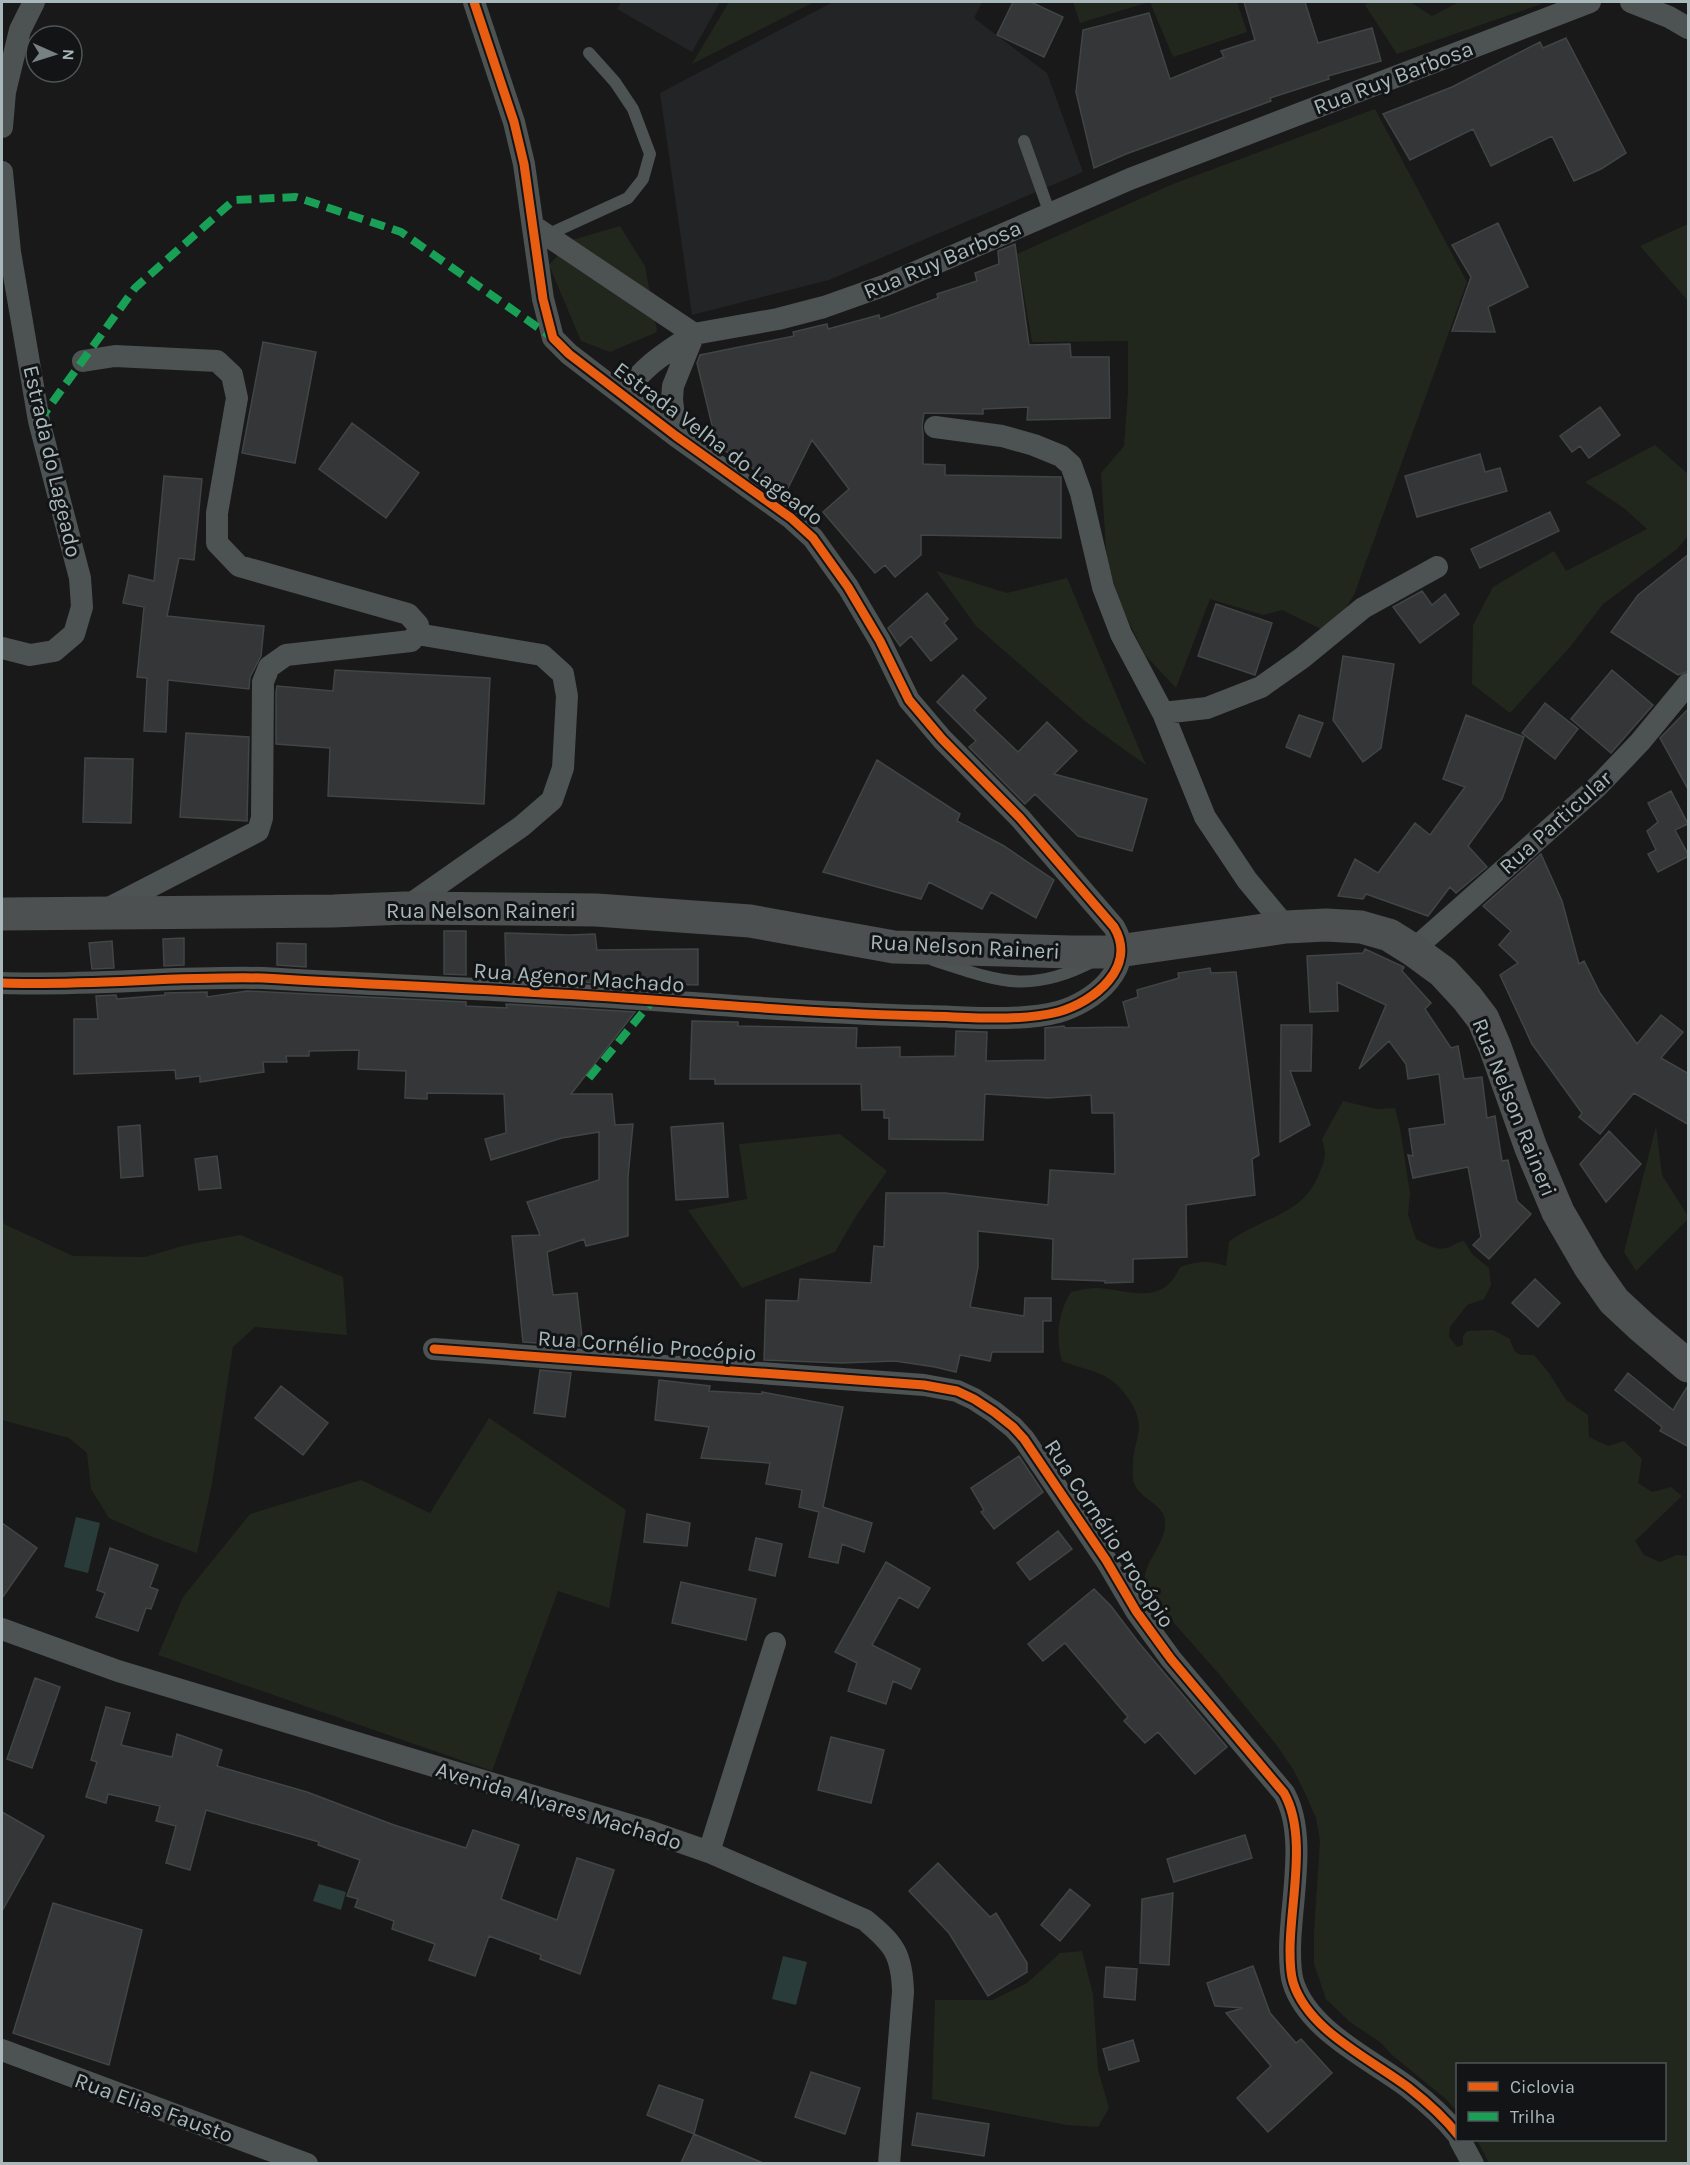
<svg xmlns="http://www.w3.org/2000/svg" width="1690" height="2165" font-family="Karla,sans-serif">
	<style>
		.built { fill: #232425 }
		.green { fill: #22271e }
		.water { fill: #2a3c3a }
		.building { fill: #353637; stroke: #414545; stroke-width: 1.5 }
		.lines { fill: none; stroke-linecap: round; stroke-linejoin: round }
		.lane { stroke: #4d5252; stroke-width: 12 }
		.street { stroke: #4d5252; stroke-width: 22 }
		.secondary { stroke: #4c5050; stroke-width: 33 }
		.quiet { stroke: #1a9f57; stroke-width: 8; stroke-dasharray: 15 8; stroke-linecap: butt }
		.cycleway-casing { stroke: #131415; stroke-width: 13 }
		.cycleway { stroke: #e95d12; stroke-width: 9 }
		.labels { text-anchor: middle; stroke-width: 6; stroke-linejoin: round; paint-order: stroke }
		.street-label { font-size: 22px; fill: #a9b9bb; stroke: #131415 }
	</style>
	<rect width="100%" height="100%" fill="#191919"/>
	<!-- built -->
	<path class="built" d="M 621,2 L 720,2 L 692,52 L 617,9 Z
		M 833,2 L 982,2 L 974,18 L 1047,73 L 1083,172 L 829,280 L 692,315 L 660,93 Z"/>
	<!-- green -->
	<path class="green" d="M 729,2 L 814,2 L 692,64 Z
		M 1073,2 L 1149,2 L 1080,23 Z
		M 1150,2 L 1237,2 L 1247,32 L 1173,57 Z
		M 1369,2 L 1410,2 L 1432,16 L 1459,2 L 1547,2 L 1397,54 L 1365,5 Z
		M 1375,109 L 1467,282 L 1354,595 L 1344,611 L 1321,629 L 1282,610 L 1263,615 L 1210,599 L 1176,688 L 1145,655 L 1122,608 L 1107,562 L 1101,473 L 1124,446 L 1128,391 L 1128,341 L 1032,342 L 1017,254 L 1173,184 Z
		M 1688,224 L 1688,301 L 1640,246 Z
		M 620,226 L 645,266 L 657,332 L 610,352 L 581,341 L 549,265 L 572,240 Z
		M 1655,445 L 1688,474 L 1688,536 L 1677,549 L 1603,604 L 1570,647 L 1510,713 L 1472,684 L 1473,625 L 1493,587 L 1554,551 L 1566,571 L 1647,529 L 1625,509 L 1585,482 Z
		M 936,571 L 1007,593 L 1067,578 L 1146,765 L 1086,722 L 976,626 Z
		M 1343,1101 L 1377,1109 L 1395,1108 L 1400,1128 L 1410,1193 L 1408,1215 L 1416,1239 C 1427,1245 1437,1252 1450,1247 C 1455,1244 1458,1242 1464,1241 L 1472,1254 L 1489,1268 L 1491,1285 L 1484,1299 L 1467,1305 L 1450,1327 L 1449,1337 L 1457,1347 L 1463,1345 L 1463,1336 L 1467,1331 L 1493,1330 L 1510,1339 C 1515,1356 1517,1355 1534,1355 L 1549,1373 L 1566,1400 L 1588,1415 L 1589,1437 L 1608,1446 L 1624,1441 L 1642,1459 L 1638,1483 L 1652,1492 L 1671,1487 L 1682,1496 L 1635,1541 L 1644,1555 L 1660,1562 L 1677,1555 L 1688,1556 L 1688,2163 L 1489,2163 L 1477,2140 L 1664,2140 L 1664,2064 L 1458,2064 L 1457,2112 L 1446,2099 L 1392,2055 L 1380,2042 L 1350,2022 L 1326,1999 L 1314,1964 L 1314,1932 L 1320,1841 L 1316,1818 L 1305,1793 L 1294,1771 L 1278,1747 L 1219,1674 L 1145,1590 C 1141,1561 1162,1552 1165,1526 C 1168,1506 1144,1501 1136,1487 C 1131,1480 1133,1468 1133,1460 C 1134,1448 1139,1436 1139,1424 C 1138,1415 1133,1405 1128,1398 C 1110,1371 1091,1372 1062,1361 C 1055,1337 1058,1313 1071,1292 C 1080,1290 1089,1288 1099,1288 C 1132,1291 1163,1306 1180,1267 C 1198,1261 1209,1260 1226,1266 L 1229,1242 C 1262,1216 1302,1217 1319,1174 C 1325,1159 1327,1156 1322,1139 Z
		M 1656,1126 L 1662,1175 L 1688,1216 L 1688,1219 L 1636,1271 L 1624,1252 Z
		M 840,1134 L 887,1171 L 856,1216 L 835,1252 L 742,1288 L 688,1210 L 747,1199 L 739,1144 Z
		M 2,1210 L 4,1224 L 73,1256 L 145,1257 L 186,1245 L 240,1235 L 343,1277 L 347,1335 L 255,1327 L 233,1347 L 212,1484 L 197,1553 L 155,1538 L 109,1518 L 91,1489 L 87,1453 L 69,1438 L 2,1420 Z
		M 489,1418 L 626,1510 L 609,1608 L 558,1591 L 492,1771 L 158,1655 L 183,1597 L 250,1514 L 361,1480 L 430,1513 Z
		M 1082,1951 L 1093,1994 L 1098,2070 L 1109,2108 L 1098,2127 L 1067,2125 L 932,2099 L 935,2000 L 993,2000 L 1027,1983 L 1060,1953 Z"/>
	<!-- water -->
	<path class="water" d="M 76,1517 L 100,1523 L 88,1573 L 64,1567 Z
		M 319,1884 L 346,1892 L 341,1910 L 313,1901 Z
		M 783,1956 L 807,1962 L 796,2005 L 772,1999 Z"/>
	<!-- building -->
	<path class="building" d="M 1013,2 L 1031,2 L 1063,17 L 1044,57 L 997,35 Z
		M 1244,2 L 1305,2 L 1318,43 L 1372,28 L 1381,61 L 1328,76 L 1329,79 L 1270,98 L 1271,101 L 1126,154 L 1094,168 L 1076,92 L 1083,30 L 1149,13 L 1170,79 L 1224,57 L 1221,51 L 1255,40 Z
		M 1566,38 L 1626,153 L 1601,169 L 1574,181 L 1552,136 L 1491,166 L 1473,129 L 1410,160 L 1383,114 L 1452,87 L 1540,42 L 1543,48 Z
		M 1498,223 L 1528,287 L 1488,307 L 1495,332 L 1452,331 L 1471,277 L 1452,245 Z
		M 1015,244 L 1029,345 L 1070,344 L 1071,357 L 1109,357 L 1110,418 L 1027,420 L 1028,407 L 983,409 L 983,414 L 924,413 L 922,426 L 923,433 L 923,464 L 945,465 L 945,475 L 1061,477 L 1061,538 L 921,535 L 921,555 L 895,577 L 885,565 L 875,573 L 823,512 L 849,489 L 812,440 L 787,490 L 756,474 L 757,471 L 706,439 L 713,429 L 697,363 L 700,355 L 794,336 L 793,332 L 827,324 L 828,329 L 879,315 L 880,319 L 938,298 L 937,294 L 977,281 L 975,273 L 999,264 L 998,251 Z
		M 263,342 L 316,352 L 295,463 L 242,453 Z
		M 1600,407 L 1620,435 L 1589,458 L 1580,446 L 1572,452 L 1560,436 Z
		M 352,423 L 419,473 L 386,518 L 319,469 Z
		M 1480,454 L 1485,472 L 1500,468 L 1507,491 L 1417,517 L 1405,476 Z
		M 164,476 L 202,479 L 194,560 L 179,558 L 167,616 L 264,626 L 261,656 L 250,677 L 249,689 L 168,680 L 166,732 L 144,731 L 147,678 L 137,677 L 144,607 L 123,603 L 129,575 L 154,581 Z
		M 1550,512 L 1559,531 L 1480,568 L 1471,549 Z
		M 1689,554 L 1689,671 L 1678,675 L 1611,632 L 1638,595 Z
		M 1422,591 L 1432,605 L 1445,594 L 1459,614 L 1420,643 L 1393,607 Z
		M 927,593 L 948,619 L 944,623 L 957,639 L 931,661 L 911,636 L 900,646 L 888,628 Z
		M 1216,604 L 1272,623 L 1255,675 L 1198,656 Z
		M 1343,656 L 1394,664 L 1381,748 L 1363,762 L 1333,720 Z
		M 335,670 L 490,678 L 484,804 L 328,796 L 330,748 L 276,744 L 276,692 L 277,686 L 333,691 Z
		M 1612,670 L 1653,705 L 1611,753 L 1571,719 Z
		M 963,675 L 986,698 L 974,710 L 1018,752 L 1047,722 L 1077,751 L 1054,774 L 1147,799 L 1132,851 L 1078,836 L 1035,794 L 1025,804 L 969,747 L 976,741 L 937,702 Z
		M 1545,703 L 1578,729 L 1555,759 L 1522,733 Z
		M 1689,708 L 1689,791 L 1660,738 Z
		M 1299,715 L 1323,723 L 1310,757 L 1286,747 Z
		M 1466,715 L 1524,737 L 1502,799 L 1468,846 L 1487,867 L 1456,893 L 1450,887 L 1428,916 L 1366,894 L 1363,899 L 1338,896 L 1355,859 L 1378,873 L 1415,823 L 1430,835 L 1465,787 L 1443,779 Z
		M 186,733 L 249,737 L 247,821 L 180,817 Z
		M 85,758 L 133,759 L 131,823 L 83,822 Z
		M 877,760 L 960,814 L 957,821 L 1004,846 L 1054,880 L 1036,918 L 991,892 L 982,909 L 929,882 L 921,899 L 823,872 Z
		M 1671,791 L 1688,824 L 1675,830 L 1689,856 L 1658,872 L 1648,854 L 1656,850 L 1647,831 L 1658,822 L 1648,803 Z
		M 1541,854 L 1562,901 L 1579,964 L 1584,961 L 1600,993 L 1637,1044 L 1661,1015 L 1683,1032 L 1661,1058 L 1689,1074 L 1689,1125 L 1634,1093 L 1600,1134 L 1579,1117 L 1582,1113 L 1532,1044 L 1500,975 L 1518,963 L 1499,945 L 1511,931 L 1483,906 Z
		M 444,931 L 466,931 L 466,975 L 444,974 Z
		M 505,933 L 570,935 L 595,934 L 597,950 L 698,949 L 698,985 L 656,984 L 655,987 L 506,977 Z
		M 184,938 L 184,965 L 164,966 L 163,939 Z
		M 112,941 L 114,968 L 92,969 L 89,943 Z
		M 277,943 L 306,944 L 306,967 L 277,965 Z
		M 1365,949 L 1404,967 L 1402,971 L 1431,1003 L 1425,1009 L 1451,1048 L 1458,1046 L 1464,1079 L 1482,1077 L 1487,1118 L 1495,1116 L 1502,1161 L 1508,1160 L 1517,1201 L 1531,1214 L 1489,1259 L 1473,1245 L 1481,1237 L 1468,1167 L 1413,1178 L 1408,1155 L 1413,1156 L 1409,1129 L 1445,1124 L 1439,1074 L 1408,1079 L 1406,1064 L 1389,1041 L 1359,1069 L 1386,1005 L 1337,982 L 1338,1011 L 1310,1012 L 1307,956 L 1363,953 Z
		M 1210,968 L 1211,973 L 1236,972 L 1259,1155 L 1252,1159 L 1255,1195 L 1186,1205 L 1187,1257 L 1133,1259 L 1133,1282 L 1105,1283 L 1105,1281 L 1052,1279 L 1053,1239 L 978,1231 L 978,1267 L 970,1307 L 1024,1316 L 1025,1298 L 1051,1298 L 1051,1321 L 1043,1321 L 1043,1352 L 992,1352 L 990,1361 L 960,1355 L 956,1372 L 935,1367 L 895,1361 L 842,1363 L 764,1360 L 766,1300 L 798,1301 L 800,1279 L 871,1283 L 874,1246 L 884,1247 L 886,1193 L 945,1193 L 1048,1205 L 1050,1170 L 1115,1174 L 1114,1113 L 1092,1113 L 1091,1095 L 1048,1098 L 985,1094 L 983,1140 L 889,1139 L 889,1118 L 884,1118 L 884,1110 L 862,1110 L 861,1084 L 715,1084 L 715,1079 L 690,1079 L 692,1021 L 738,1022 L 738,1026 L 857,1028 L 856,1048 L 900,1047 L 900,1057 L 955,1056 L 956,1031 L 987,1032 L 986,1061 L 1045,1060 L 1045,1028 L 1064,1026 L 1065,1028 L 1129,1027 L 1123,1002 L 1138,997 L 1137,990 L 1179,978 L 1178,973 Z
		M 247,991 L 466,1002 L 466,1006 L 507,1008 L 506,1004 L 635,1012 L 571,1094 L 612,1094 L 615,1125 L 633,1124 L 628,1177 L 628,1236 L 586,1246 L 584,1239 L 547,1252 L 553,1295 L 577,1293 L 583,1346 L 523,1342 L 512,1236 L 540,1235 L 527,1202 L 599,1180 L 599,1132 L 562,1138 L 491,1160 L 485,1139 L 506,1133 L 504,1094 L 427,1093 L 427,1099 L 405,1098 L 406,1071 L 358,1069 L 359,1050 L 309,1051 L 309,1056 L 286,1056 L 287,1062 L 263,1062 L 264,1072 L 200,1082 L 200,1076 L 176,1079 L 175,1070 L 74,1074 L 74,1019 L 98,1019 L 96,996 L 116,995 L 117,999 L 165,995 L 165,993 L 207,992 L 207,997 Z
		M 1281,1025 L 1312,1025 L 1311,1071 L 1290,1071 L 1310,1125 L 1280,1142 Z
		M 723,1123 L 728,1197 L 676,1200 L 671,1127 Z
		M 140,1125 L 143,1176 L 121,1178 L 118,1127 Z
		M 1609,1131 L 1641,1164 L 1606,1202 L 1580,1164 Z
		M 217,1156 L 221,1188 L 199,1190 L 195,1159 Z
		M 1535,1279 L 1560,1303 L 1538,1327 L 1512,1303 Z
		M 540,1370 L 571,1373 L 565,1417 L 534,1413 Z
		M 1628,1373 L 1673,1410 L 1689,1384 L 1689,1447 L 1660,1431 L 1662,1427 L 1615,1390 Z
		M 659,1380 L 710,1386 L 709,1391 L 762,1394 L 762,1392 L 843,1407 L 823,1507 L 872,1523 L 864,1552 L 842,1544 L 838,1563 L 809,1557 L 819,1512 L 799,1507 L 802,1490 L 766,1484 L 770,1463 L 701,1458 L 709,1427 L 655,1420 Z
		M 281,1386 L 328,1423 L 303,1455 L 255,1418 Z
		M 1019,1456 L 1043,1492 L 994,1529 L 981,1512 L 984,1510 L 971,1488 Z
		M 647,1514 L 690,1523 L 687,1546 L 644,1542 Z
		M 2,1523 L 37,1548 L 2,1598 Z
		M 1058,1531 L 1072,1549 L 1030,1580 L 1017,1563 Z
		M 756,1538 L 782,1544 L 775,1576 L 749,1570 Z
		M 110,1548 L 158,1565 L 150,1587 L 158,1590 L 151,1609 L 146,1608 L 138,1631 L 96,1617 L 105,1593 L 97,1590 Z
		M 886,1562 L 930,1588 L 918,1608 L 899,1597 L 872,1645 L 920,1669 L 911,1689 L 893,1681 L 886,1704 L 848,1691 L 857,1663 L 835,1652 Z
		M 681,1582 L 756,1599 L 746,1640 L 672,1623 Z
		M 1094,1589 L 1111,1606 L 1139,1643 L 1227,1747 L 1195,1774 L 1158,1732 L 1145,1743 L 1124,1721 L 1128,1717 L 1065,1643 L 1043,1661 L 1028,1644 Z
		M 35,1678 L 60,1687 L 32,1768 L 7,1759 Z
		M 106,1707 L 130,1713 L 121,1745 L 172,1757 L 177,1734 L 222,1750 L 217,1766 L 307,1792 L 394,1825 L 466,1848 L 473,1830 L 519,1845 L 501,1899 L 557,1920 L 577,1858 L 614,1870 L 580,1974 L 540,1959 L 541,1955 L 489,1936 L 475,1976 L 429,1960 L 435,1944 L 392,1929 L 394,1921 L 355,1907 L 358,1899 L 347,1896 L 360,1860 L 318,1845 L 319,1842 L 206,1810 L 190,1870 L 166,1863 L 176,1826 L 156,1821 L 160,1806 L 108,1794 L 106,1803 L 86,1797 L 97,1762 L 91,1760 Z
		M 831,1737 L 884,1750 L 871,1803 L 818,1790 Z
		M 2,1812 L 44,1836 L 2,1911 Z
		M 1245,1835 L 1252,1858 L 1174,1882 L 1167,1859 Z
		M 938,1863 L 990,1917 L 996,1913 L 1027,1963 L 1027,1972 L 988,1996 L 949,1933 L 909,1891 Z
		M 1070,1889 L 1090,1905 L 1060,1941 L 1041,1925 Z
		M 1173,1893 L 1169,1965 L 1140,1963 L 1142,1899 Z
		M 53,1903 L 142,1930 L 109,2065 L 13,2033 Z
		M 1253,1966 L 1270,2013 L 1296,2043 L 1301,2039 L 1332,2073 L 1268,2132 L 1237,2098 L 1271,2066 L 1226,2013 L 1243,2008 L 1215,2006 L 1207,1983 Z
		M 1106,1967 L 1137,1969 L 1135,2000 L 1104,1997 Z
		M 1133,2040 L 1139,2061 L 1109,2070 L 1103,2049 Z
		M 811,2072 L 860,2088 L 845,2134 L 795,2117 Z
		M 659,2085 L 703,2100 L 694,2134 L 647,2115 Z
		M 917,2113 L 989,2124 L 984,2156 L 912,2145 Z
		M 694,2134 L 763,2163 L 681,2163 Z"/>
	<g class="lines">
		<!-- lane -->
		<path class="lane" d="M 1024,141 L 1050,214
			M 547,235 L 628,198 L 643,179 L 650,154 L 633,109 L 615,82 L 589,53
			M 933,960 C 998,981 1029,995 1094,961"/>
		<!-- street -->
		<path class="street" d="M 1631,2 L 1669,17 L 1688,28
			M 2,127 L 5,92 L 20,30 L 34,2
			M 2,172 L 10,252 L 39,421 L 80,578 L 82,607 L 74,634 L 54,651 L 30,655 L 2,648
			M 533,226 L 694,334 L 778,319 L 824,307 L 886,285 L 1130,179 L 1590,2
			M 83,361 L 115,356 L 217,361 L 232,375 L 237,398 L 217,513 L 217,543 L 239,566 L 408,614 L 418,625 L 417,634 L 411,641 L 286,655 L 269,667 L 263,682 L 262,818 L 258,831 L 105,910
			M 623,395 C 646,364 662,355 694,334
			M 935,427 L 1002,436 L 1034,445 L 1061,456 L 1071,465 L 1081,493 L 1103,587 L 1121,634 L 1163,713 L 1205,817 L 1247,880 L 1286,927
			M 676,436 L 672,399 L 673,386 L 694,334
			M 1163,713 L 1207,708 L 1261,687 L 1302,658 L 1363,608 L 1437,567
			M 405,908 L 522,826 L 552,800 L 563,768 L 567,696 L 563,674 L 542,655 L 417,634
			M 1413,950 L 1598,786 L 1640,742 L 1688,684
			M 2,983 C 89,986 175,976 263,978 C 393,986 523,990 653,1000 C 745,1007 837,1014 929,1016 C 969,1017 1019,1022 1058,1012 C 1094,1002 1138,967 1114,927 L 1020,818 L 942,739 L 909,700 L 880,641 L 848,587 L 813,538 L 791,518 L 676,436 L 569,354 L 553,338 L 543,299 L 524,164 L 514,122 L 474,2
			M 434,1349 L 924,1385 L 957,1391 L 974,1399 L 994,1412 L 1013,1427 L 1024,1439 L 1106,1560 L 1136,1611 L 1171,1659 L 1284,1793 C 1308,1835 1290,1903 1290,1950 C 1290,1960 1290,1972 1293,1982 C 1308,2031 1371,2059 1409,2088 C 1427,2102 1444,2117 1458,2135
			M 2,1629 L 118,1671 L 643,1829 L 709,1852 L 865,1920 C 894,1944 902,1954 903,1992 L 889,2164
			M 709,1852 L 775,1643
			M 2,2050 L 307,2164
			M 1460,2140 L 1473,2164"/>
		<!-- secondary -->
		<path class="secondary" d="M 2,914 L 333,911 L 405,908 L 596,910 L 750,921 L 894,947 L 1072,952 L 1111,952 L 1286,927 L 1326,925 L 1361,927 L 1389,935 L 1413,950 L 1443,972 L 1467,998 L 1483,1019 L 1495,1047 L 1531,1148 L 1558,1212 L 1590,1267 L 1614,1301 L 1642,1327 L 1688,1366"/>
		<!-- quiet -->
		<path class="quiet" d="M 39,421 L 135,288 L 234,200 L 296,197 L 401,232 L 553,338
			M 589,1078 L 653,1000"/>
		<defs>
			<path id="cycleway" d="M 2,983 C 89,986 175,976 263,978 C 393,986 523,990 653,1000 C 745,1007 837,1014 929,1016 C 969,1017 1019,1022 1058,1012 C 1094,1002 1138,967 1114,927 L 1020,818 L 942,739 L 909,700 L 880,641 L 848,587 L 813,538 L 791,518 L 676,436 L 569,354 L 553,338 L 543,299 L 524,164 L 514,122 L 474,2
				M 434,1349 L 924,1385 L 957,1391 L 974,1399 L 994,1412 L 1013,1427 L 1024,1439 L 1106,1560 L 1136,1611 L 1171,1659 L 1284,1793 C 1308,1835 1290,1903 1290,1950 C 1290,1960 1290,1972 1293,1982 C 1308,2031 1371,2059 1409,2088 C 1427,2102 1444,2117 1458,2135"/>
		</defs>
		<!-- cycleway casing -->
		<use href="#cycleway" class="cycleway-casing"/>
		<!-- cycleway -->
		<use href="#cycleway" class="cycleway"/>
	</g>
	<g class="labels">
		<!-- street labels -->
		<g class="street-label">
			<text transform="translate(1393 77) rotate(-21)" y="8">Rua Ruy Barbosa</text>
			<text transform="translate(942 259) rotate(-23)" y="8">Rua Ruy Barbosa</text>
			<text transform="translate(719 443) rotate(37)" y="8">Estrada Velha do Lageado</text>
			<text transform="translate(53 461) rotate(77)" y="8">Estrada do Lageado</text>
			<text transform="translate(1555 822) rotate(-42)" y="8">Rua Particular</text>
			<text x="481" y="918">Rua Nelson Raineri</text>
			<text transform="translate(965 946) rotate(3)" y="8">Rua Nelson Raineri</text>
			<text transform="translate(579 977) rotate(4)" y="8">Rua Agenor Machado</text>
			<text transform="translate(1515 1107) rotate(68)" y="8">Rua Nelson Raineri</text>
			<text transform="translate(647 1345) rotate(4)" y="8">Rua Cornélio Procópio</text>
			<text transform="translate(1110 1533) rotate(57)" y="8">Rua Cornélio Procópio</text>
			<text transform="translate(559 1805) rotate(17)" y="8">Avenida Alvares Machado</text>
			<text transform="translate(154 2107) rotate(20)" y="8">Rua Elias Fausto</text>
		</g>
	</g>
	<!-- border -->
	<rect width="1690" height="2165" fill="none" stroke="#a9b9bb" stroke-width="6"/>
	<!-- legend -->
	<rect x="1456" y="2063" width="210" height="78" fill="#131415" stroke="#4f5657" stroke-width="1.5"/>
	<rect x="1468" y="2082" width="30" height="9" fill="#e95d12" stroke="#4f5657" stroke-width="1.5"/>
	<text x="1510" y="2093" font-size="18" fill="#a9b9bb">Ciclovia</text>
	<rect x="1468" y="2112" width="30" height="9" fill="#1a9f57" stroke="#4f5657" stroke-width="1.5"/>
	<text x="1510" y="2123" font-size="18" fill="#a9b9bb">Trilha</text>
	<!-- north arrow -->
	<g transform="translate(54 54) rotate(93)"><circle r="28" fill="#131415" stroke="#4f5657" stroke-width="1.5"/>
	<path d="M0-4.5L10 22L0 15L-10 22Z" fill="#778182"/>
	<text y="-9" font-size="16" font-weight="bold" text-anchor="middle" fill="#a9b9bb">N</text>
	</g>
</svg>
